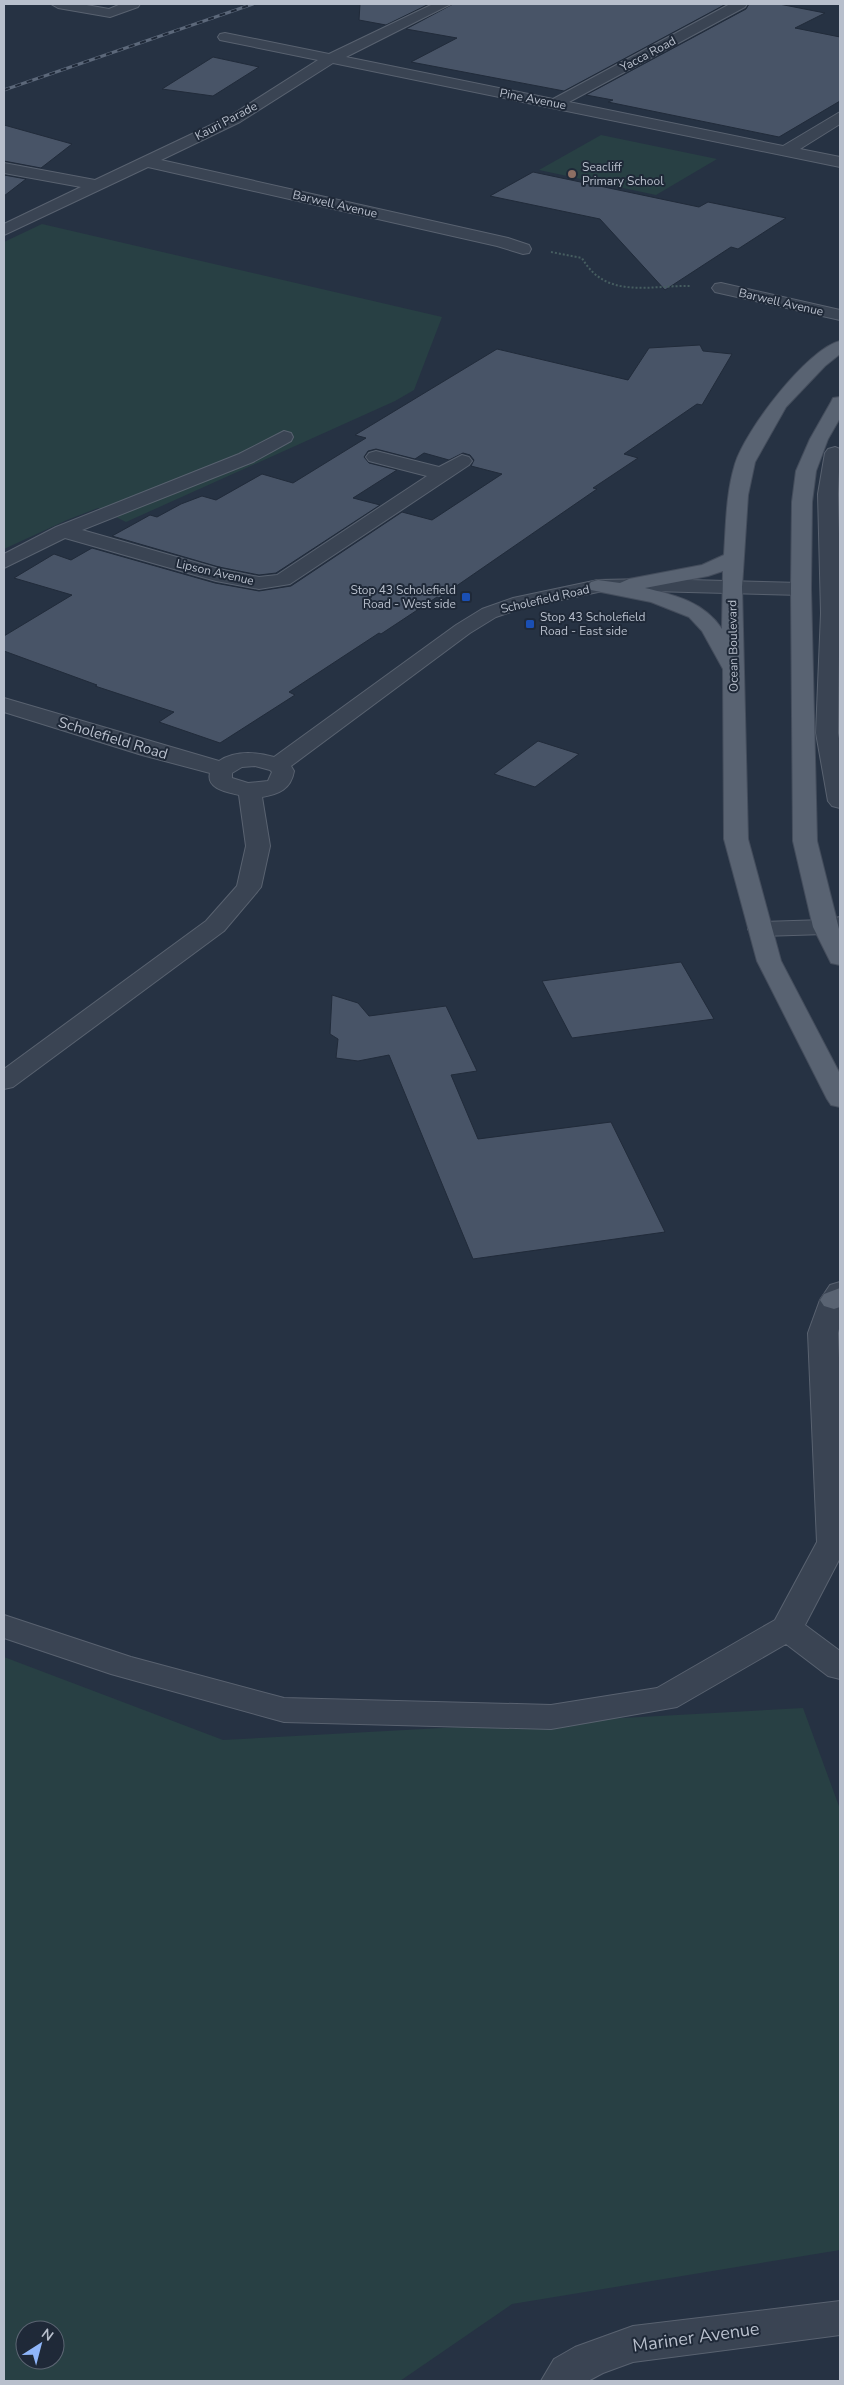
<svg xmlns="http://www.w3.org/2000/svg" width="844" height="2385" font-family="'Nunito Sans',sans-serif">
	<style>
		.green { fill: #284044; fill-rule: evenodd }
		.building { fill: #485467; stroke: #212b3a }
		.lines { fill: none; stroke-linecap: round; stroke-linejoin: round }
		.minor-casing { stroke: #596270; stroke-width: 2 }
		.major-casing { stroke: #444d5c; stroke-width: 2 }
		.path { stroke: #465d60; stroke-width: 2; stroke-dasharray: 2 2; stroke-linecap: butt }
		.minor { fill: #3a4453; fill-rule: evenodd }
		.major { fill: #596372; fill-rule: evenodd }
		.rail-casing { stroke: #5c687a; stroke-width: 3 }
		.rail { stroke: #1f2938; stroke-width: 2; stroke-dasharray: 6; stroke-linecap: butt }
		.education-dot { fill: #8d6e63; stroke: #1f2938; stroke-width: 2 }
		.transit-dot { fill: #1a4fb4; stroke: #1f2938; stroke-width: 2 }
		.labels { text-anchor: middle; stroke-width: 4; stroke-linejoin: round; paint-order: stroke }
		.far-street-label { font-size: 12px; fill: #b8bfcc; stroke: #1f2938 }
		.far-poi-label { font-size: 12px; fill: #b8bfcc; stroke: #1f2938; text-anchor: start }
		.street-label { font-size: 15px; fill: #b8bfcc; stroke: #1f2938 }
		.near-street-label { font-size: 18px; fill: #b8bfcc; stroke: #1f2938 }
	</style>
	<rect width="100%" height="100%" fill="#263243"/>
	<!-- green -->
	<path class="green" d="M 601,135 L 717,159 L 656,195 L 539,170 Z
		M 42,224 L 442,317 L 414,390 L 395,401 L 126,522 L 98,508 L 67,520 L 4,549 L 4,242 Z
		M 4,1657 L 223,1740 L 803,1708 L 840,1809 L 840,2250 L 512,2304 L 400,2381 L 4,2381 ZM 25,2330 L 55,2330 L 55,2360 L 25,2360 Z"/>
	<!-- building -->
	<path class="building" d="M 360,4 L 429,4 L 386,25 L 359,20 Z
		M 453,4 L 726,4 L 564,91 L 411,62 L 457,38 L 406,29 Z
		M 749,4 L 779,4 L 825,13 L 795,28 L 840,37 L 840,101 L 779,137 L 608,102 L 613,100 L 586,95 L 746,9 Z
		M 213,57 L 259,67 L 213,96 L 162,89 Z
		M 4,125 L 72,144 L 41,168 L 4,161 Z
		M 533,172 L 699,207 L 708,202 L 786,218 L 738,249 L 731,247 L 665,290 L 600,219 L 490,196 Z
		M 4,175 L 26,179 L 4,196 Z
		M 700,345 L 703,351 L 732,354 L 702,405 L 697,404 L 624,454 L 638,458 L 593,488 L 597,489 L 439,598 L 437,597 L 381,634 L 379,633 L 289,692 L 295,695 L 220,743 L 159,722 L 174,712 L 95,686 L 97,685 L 4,651 L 4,636 L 72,595 L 14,578 L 54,554 L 71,560 L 92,548 L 215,583 L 259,591 L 291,586 L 402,512 L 432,520 L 502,474 L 471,466 L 474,460 L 470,455 L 463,453 L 449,460 L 424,453 L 415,459 L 376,449 L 368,451 L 364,457 L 369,463 L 397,470 L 353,498 L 380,505 L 276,573 L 259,575 L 219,567 L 112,536 L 150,515 L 157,517 L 181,504 L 202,496 L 216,500 L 262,474 L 293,483 L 366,438 L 355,435 L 497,349 L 628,380 L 649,348 Z
		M 538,741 L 579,754 L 535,787 L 494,774 Z
		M 681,962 L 714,1019 L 572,1038 L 542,981 Z
		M 332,995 L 358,1003 L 369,1016 L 446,1006 L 477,1071 L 451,1075 L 478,1139 L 611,1122 L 665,1232 L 473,1259 L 389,1055 L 358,1061 L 336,1058 L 338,1039 L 330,1034 Z"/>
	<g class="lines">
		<defs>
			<path id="minor" d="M 51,4 L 81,4 L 109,9 L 121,4 L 140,4 L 138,7 L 110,17 L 58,8 Z
				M 433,4 L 451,4 L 346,57 L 553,99 L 730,4 L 747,4 L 745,7 L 569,102 L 783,146 L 840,112 L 840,124 L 800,149 L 840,157 L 840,167 L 333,63 L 240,122 L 161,160 L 508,238 L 529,245 L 531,249 L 529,253 L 523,254 L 497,246 L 148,167 L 4,235 L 4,224 L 81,187 L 4,173 L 4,163 L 95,180 L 230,116 L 318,60 L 220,40 L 218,37 L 220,34 L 225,33 L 329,54 Z
				M 721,283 L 840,310 L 840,320 L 715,292 L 712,288 L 715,284 Z
				M 284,431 L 291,433 L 293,437 L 291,441 L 253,462 L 82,530 L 219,569 L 259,577 L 277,575 L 427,476 L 369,461 L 366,457 L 369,453 L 376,451 L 439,467 L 462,455 L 469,457 L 472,461 L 469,465 L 290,584 L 259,589 L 216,581 L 65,538 L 4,568 L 4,554 L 56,527 L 239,454 Z
				M 835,447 L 840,449 L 838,494 L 840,574 L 838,733 L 840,744 L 840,808 L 832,806 L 828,801 L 816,733 L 821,613 L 818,494 L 825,453 L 828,449 Z
				M 651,579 L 801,583 L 808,585 L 811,589 L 808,593 L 801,595 L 651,591 L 598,592 L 519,609 L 496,617 L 470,633 L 291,766 L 294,771 C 291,789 279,794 262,797 L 270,846 L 261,887 L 257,892 L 224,931 L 13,1087 L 4,1089 L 4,1069 L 206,921 L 237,886 L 246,846 L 239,795 C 227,792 206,789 210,773 L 142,755 L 4,712 L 4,698 L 219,761 C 236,750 256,752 274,757 L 456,625 L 482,609 L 513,598 L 598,580 ZM 255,766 L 270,770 L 272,772 L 268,781 L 248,783 L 232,778 L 232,773 L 242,767 Z
				M 840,917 L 840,931 L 825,934 L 760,936 L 751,934 L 748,929 L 751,924 L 760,922 L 825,920 Z
				M 840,1282 L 840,1325 L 838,1333 L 840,1383 L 840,1558 L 805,1625 L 840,1651 L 840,1679 L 828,1676 L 786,1644 L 677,1707 L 551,1729 L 284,1722 L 111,1674 L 4,1638 L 4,1615 L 131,1657 L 284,1698 L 551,1705 L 657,1688 L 775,1620 L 817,1542 L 808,1333 L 820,1300 L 830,1285 Z
				M 840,2301 L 840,2335 L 633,2362 L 603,2373 L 588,2381 L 541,2381 L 554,2359 L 575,2347 L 633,2326 Z"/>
			<path id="major" d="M 840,341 L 840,354 L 825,366 L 786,407 L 755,462 L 748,495 L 742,587 L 748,839 L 781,961 L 840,1074 L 840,1107 L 831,1105 L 827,1099 L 757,961 L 724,839 L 723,669 L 702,631 L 689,617 L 651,602 L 591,590 L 588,586 L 591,582 L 598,580 L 620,583 L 629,579 L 702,565 L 724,555 C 726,525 726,493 735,464 C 745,431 807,349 840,341 ZM 723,571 L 722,629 C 704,602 675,595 645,588 L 708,576 Z
				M 840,397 L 840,418 L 828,439 L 816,471 L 812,502 L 811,589 L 817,841 L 840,933 L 840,965 L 831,963 L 813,927 L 793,841 L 791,589 L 792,502 L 796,471 L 810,439 L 831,402 L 833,398 Z
				M 840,1288 L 840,1307 L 834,1309 L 824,1306 L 820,1300 L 824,1294 Z"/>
		</defs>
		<!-- minor casing -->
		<use href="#minor" class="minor-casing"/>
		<!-- major casing -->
		<use href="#major" class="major-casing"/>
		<!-- path -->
		<path class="path" d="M 551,252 L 582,258 C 606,300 650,285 691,286"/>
		<!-- minor -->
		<use href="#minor" class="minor"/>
		<!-- major -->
		<use href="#major" class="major"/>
		<defs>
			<path id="rail" d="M 4,90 L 253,4"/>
		</defs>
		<!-- rail casing -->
		<use href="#rail" class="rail-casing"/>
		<!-- rail -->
		<use href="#rail" class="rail"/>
	</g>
	<!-- markers -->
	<circle class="education-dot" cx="572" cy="174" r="5"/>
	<g class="transit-dot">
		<rect x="461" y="592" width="10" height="10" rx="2.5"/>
		<rect x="525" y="619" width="10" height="10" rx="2.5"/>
	</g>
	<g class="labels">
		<!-- far-street labels -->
		<g class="far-street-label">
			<text transform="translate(648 54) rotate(-28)" y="4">Yacca Road</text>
			<text transform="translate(533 99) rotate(11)" y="4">Pine Avenue</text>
			<text transform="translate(226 121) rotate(-28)" y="4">Kauri Parade</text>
			<text transform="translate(335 204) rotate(13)" y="4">Barwell Avenue</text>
			<text transform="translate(781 302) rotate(13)" y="4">Barwell Avenue</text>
			<text transform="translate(215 572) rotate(13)" y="4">Lipson Avenue</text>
			<text transform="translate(545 599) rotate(-13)" y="4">Scholefield Road</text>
			<text transform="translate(733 646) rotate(-91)" y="4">Ocean Boulevard</text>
		</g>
		<!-- far-poi labels -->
		<g class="far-poi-label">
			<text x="582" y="171">Seacliff<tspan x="582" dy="14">Primary School</tspan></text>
			<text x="456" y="594" text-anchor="end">Stop 43 Scholefield<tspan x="456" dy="14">Road - West side</tspan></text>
			<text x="540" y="621">Stop 43 Scholefield<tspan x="540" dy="14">Road - East side</tspan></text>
		</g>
		<!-- street labels -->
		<g class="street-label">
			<text transform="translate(113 738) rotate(17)" y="5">Scholefield Road</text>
		</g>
		<!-- near-street labels -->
		<g class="near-street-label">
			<text transform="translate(696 2337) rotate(-8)" y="6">Mariner Avenue</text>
		</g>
	</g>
	<!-- border -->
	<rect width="844" height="2385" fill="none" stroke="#b8bfcc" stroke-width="10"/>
	<!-- north arrow -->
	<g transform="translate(40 2345) rotate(36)"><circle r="24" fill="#1f2938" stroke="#5c6573"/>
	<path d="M0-4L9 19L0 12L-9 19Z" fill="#8fb6fa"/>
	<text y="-8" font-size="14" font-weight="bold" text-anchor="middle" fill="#b8bfcc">N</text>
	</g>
</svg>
